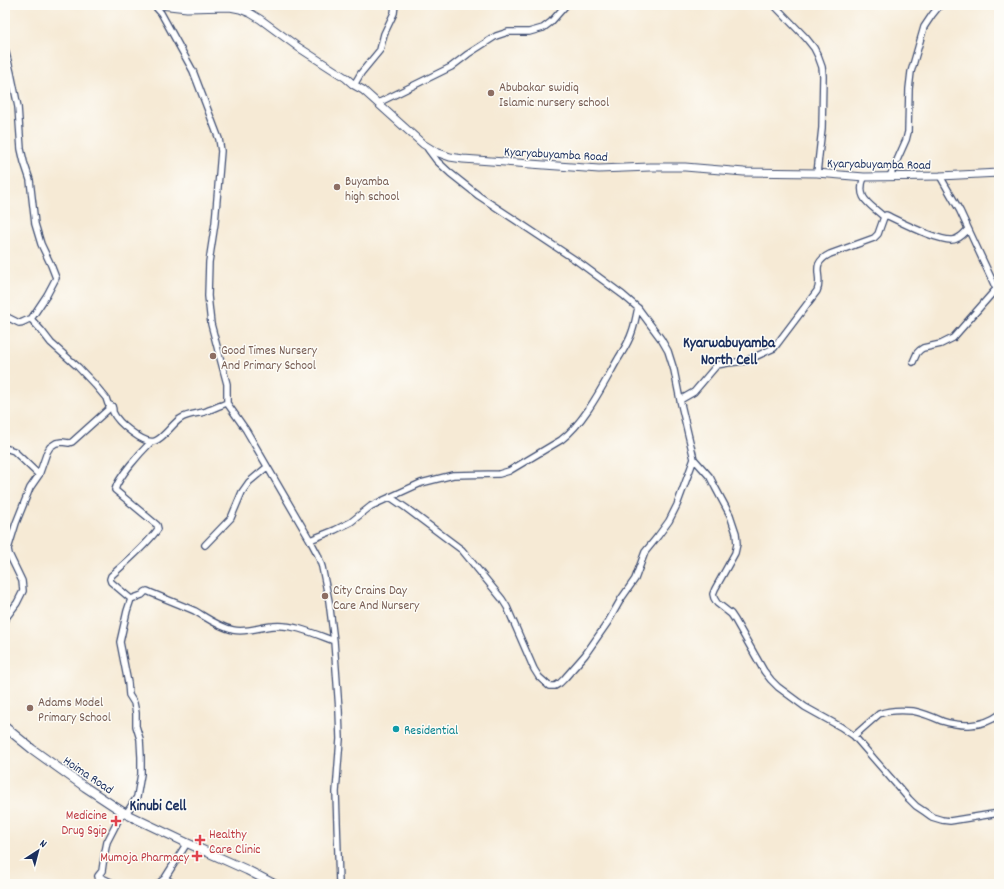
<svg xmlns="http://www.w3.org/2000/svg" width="1004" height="889" font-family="Dekko,sans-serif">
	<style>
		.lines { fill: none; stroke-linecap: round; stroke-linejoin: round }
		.street-casing { stroke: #3c4b70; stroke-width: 8 }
		.secondary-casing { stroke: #3c4b70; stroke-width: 9 }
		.primary-casing { stroke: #3c4b70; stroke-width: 10 }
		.street { stroke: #fff; stroke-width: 5.5 }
		.secondary { stroke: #fff; stroke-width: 7 }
		.primary { stroke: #fff; stroke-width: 8 }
		.education-dot { fill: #8d6e63; stroke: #fdfcf7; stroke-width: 1.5 }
		.culture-dot { fill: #0f9aa8; stroke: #fdfcf7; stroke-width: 1.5 }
		.health-dot { fill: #e0444e; stroke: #fdfcf7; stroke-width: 1.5 }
		.labels { text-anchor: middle; stroke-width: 3; stroke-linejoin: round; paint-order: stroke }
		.education-label { font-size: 13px; fill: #785e54; stroke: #fdfcf7; text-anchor: start }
		.street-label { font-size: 13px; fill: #1b2f5e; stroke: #fdfcf7 }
		.culture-label { font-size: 13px; fill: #0d838f; stroke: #fdfcf7; text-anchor: start }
		.health-label { font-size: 13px; fill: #be3a42; stroke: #fdfcf7; text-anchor: end }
		.quarter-label { font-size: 15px; font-weight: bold; fill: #1b2f5e; stroke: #fdfcf7 }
	</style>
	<rect width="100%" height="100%" fill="#fdfcf7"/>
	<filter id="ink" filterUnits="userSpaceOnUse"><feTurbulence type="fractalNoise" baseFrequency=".025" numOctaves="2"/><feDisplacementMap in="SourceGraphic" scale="8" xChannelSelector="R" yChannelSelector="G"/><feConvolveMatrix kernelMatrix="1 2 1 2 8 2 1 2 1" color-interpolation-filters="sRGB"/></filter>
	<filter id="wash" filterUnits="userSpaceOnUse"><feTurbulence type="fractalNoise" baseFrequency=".012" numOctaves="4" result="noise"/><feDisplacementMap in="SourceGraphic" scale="16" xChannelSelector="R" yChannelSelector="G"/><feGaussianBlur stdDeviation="0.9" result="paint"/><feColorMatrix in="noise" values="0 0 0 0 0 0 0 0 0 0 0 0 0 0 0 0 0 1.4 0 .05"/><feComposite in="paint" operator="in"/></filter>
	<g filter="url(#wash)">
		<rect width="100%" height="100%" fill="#f6ead5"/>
	</g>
	<g filter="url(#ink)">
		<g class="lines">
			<defs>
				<path id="street" d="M 154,5 L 161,13 L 193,71 L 219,139 L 221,151 L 215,223 L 209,262 L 208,296 L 211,324 L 227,384 L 227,403 L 246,430 L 310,540 L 318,555 L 322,567 L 329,601 L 334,641 L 339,710 L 340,739 L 336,792 L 339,884
					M 774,5 L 806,38 L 814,48 L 818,56 L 822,67 L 823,76 L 822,128 L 817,173
					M 245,11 L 252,5
					M 5,49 L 11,73 L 18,107 L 21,149 L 24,162 L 30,180 L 35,224 L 41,244 L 51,265 L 56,278 L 47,295 L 31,319 C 26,319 24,323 19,323 L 5,316
					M 354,85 L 361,73 L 380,50 L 384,34 L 394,13 L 395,5
					M 378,103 L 451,67 L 468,54 L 496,36 L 508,32 L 529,32 L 543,28 L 551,22 L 566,5
					M 428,149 L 437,161 L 450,173 L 479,196 L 577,261 L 623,295 L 638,308 L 661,339 L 668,351 L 674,370 L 680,400 L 694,459 L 710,477 L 715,487 L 730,515 L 736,533 L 737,544 L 735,553 L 715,589 L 713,594 L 714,598 L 717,603 L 731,614 L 735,620 L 764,671 L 771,680 L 778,687 L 805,707 L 841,727 L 854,736 L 909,799 L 916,806 L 925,812 L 932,817 L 942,820 L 950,821 L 999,813
					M 890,176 L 906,140 L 908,132 L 909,89 L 911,72 L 924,27 L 932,15 L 940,5
					M 940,176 L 960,211 L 999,295
					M 864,177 C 856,199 869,203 884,217 L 886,215 C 899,221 944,245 956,239 C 961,237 965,233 968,229
					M 31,319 L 41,330 L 51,343 L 78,367 L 95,385 L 106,398 L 108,404 L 112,406 C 113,408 113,410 113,412 C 117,422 144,445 155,441 C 164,438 172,424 180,419 C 187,414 196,414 204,412 C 212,409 219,406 227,403
					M 913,362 L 917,353 L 920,350 L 923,348 L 941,344 L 953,338 L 996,289
					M 680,400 L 694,392 L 717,365 L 728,363 L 746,361 L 774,348 L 817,291 C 824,276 808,265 830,254 L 874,238 L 878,234 L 884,217
					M 5,448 L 14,451 L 39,475
					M 390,497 L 406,508 L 462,550 L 502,599 L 507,607 L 534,669 L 539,677 L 549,686 L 555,686 L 560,683 L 564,679 L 585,655 L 608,622 L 621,599 L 635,579 L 645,552 L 658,536 L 669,521 L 677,505 L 694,459
					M 310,540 L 335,530 L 351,522 L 371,506 L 421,483 L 453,475 L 499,474 L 509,471 L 561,440 C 585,422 603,385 618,359 C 623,351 629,342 632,332 C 635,324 636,316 638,308
					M 205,545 L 231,518 L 242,492 L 249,482 L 267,467
					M 131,599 L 111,582 L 110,579 L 111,576 C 127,561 145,547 158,529 L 157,525 L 115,490 C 118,477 141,452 151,442
					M 5,619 L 17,603 L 23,591 L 22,581 L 9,554 L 8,549 L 16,523 L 30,488 L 39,475 L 47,452 L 50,447 L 56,443 L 62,442 L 69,443 L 72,442 L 112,406
					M 854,736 L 879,714 C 889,710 902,710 913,711 C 923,713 933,717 942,721 C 961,727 983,727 999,715
					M 126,814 L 137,797 L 141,774 L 141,757 L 140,739 L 136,726 L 136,713 L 134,703 L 129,695 L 128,683 L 120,642 L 127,611 L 131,599 L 142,595 L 145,592 L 147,591 C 163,598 179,604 195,611 C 207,618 219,627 233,630 C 247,633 259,627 273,626 C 294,624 315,634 334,641
					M 98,876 L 115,884
					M 165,878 L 174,884
					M 100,884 L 98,876 L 102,871 L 104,857 L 107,842 L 123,811
					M 158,884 L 165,878 L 187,843"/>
				<path id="secondary" d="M 160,5 L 187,8 L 230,7 L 240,9 L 250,13 L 260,19 L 298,47 L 346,78 L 354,85 L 363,90 L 423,144 L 436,152 L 450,157 L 463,159 L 599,169 L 650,167 L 685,167 L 744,172 L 817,173 L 864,177 L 940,176 L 999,173"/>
				<path id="primary" d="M 5,727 L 32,749 L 85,787 L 126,814 L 187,843 L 247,870 L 274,884"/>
			</defs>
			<!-- street casing -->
			<use href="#street" class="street-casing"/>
			<!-- secondary casing -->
			<use href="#secondary" class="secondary-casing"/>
			<!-- primary casing -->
			<use href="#primary" class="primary-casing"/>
			<!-- street -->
			<use href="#street" class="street"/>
			<!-- secondary -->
			<use href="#secondary" class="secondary"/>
			<!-- primary -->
			<use href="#primary" class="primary"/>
		</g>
	</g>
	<!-- markers -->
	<g class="education-dot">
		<circle cx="491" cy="93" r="4"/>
		<circle cx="337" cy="187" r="4"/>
		<circle cx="213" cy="356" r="4"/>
		<circle cx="325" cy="596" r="4"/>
		<circle cx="30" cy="708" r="4"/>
	</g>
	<circle class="culture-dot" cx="396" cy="729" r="4"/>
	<g class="health-dot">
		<path d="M114 815h4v4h4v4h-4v4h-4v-4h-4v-4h4z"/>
		<path d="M198 834h4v4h4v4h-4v4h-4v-4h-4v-4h4z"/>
		<path d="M195 850h4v4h4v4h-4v4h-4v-4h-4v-4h4z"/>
	</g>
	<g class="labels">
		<!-- education labels -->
		<g class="education-label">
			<text x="499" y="91">Abubakar swidiq<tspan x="499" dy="15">Islamic nursery school</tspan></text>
			<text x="345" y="185">Buyamba<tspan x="345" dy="15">high school</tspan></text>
			<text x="221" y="354">Good Times Nursery<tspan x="221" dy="15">And Primary School</tspan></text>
			<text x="333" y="594">City Crains Day<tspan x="333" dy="15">Care And Nursery</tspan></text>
			<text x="38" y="706">Adams Model<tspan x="38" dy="15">Primary School</tspan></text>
		</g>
		<!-- street labels -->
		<g class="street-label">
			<text transform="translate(556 153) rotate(3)" y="5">Kyaryabuyamba Road</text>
			<text transform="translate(879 163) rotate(1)" y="5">Kyaryabuyamba Road</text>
			<text transform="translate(89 774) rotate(34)" y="5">Hoima Road</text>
		</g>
		<!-- culture labels -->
		<g class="culture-label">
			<text x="404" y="734">Residential</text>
		</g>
		<!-- health labels -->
		<g class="health-label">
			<text x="107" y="819">Medicine<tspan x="107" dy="15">Drug Sgip</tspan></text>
			<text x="209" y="838" text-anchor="start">Healthy<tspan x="209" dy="15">Care Clinic</tspan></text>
			<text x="189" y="861">Mumoja Pharmacy</text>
		</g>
		<!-- quarter labels -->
		<g class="quarter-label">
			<text x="729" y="347">Kyarwabuyamba<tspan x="729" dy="17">North Cell</tspan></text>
			<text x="158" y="810">Kinubi Cell</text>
		</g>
	</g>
	<!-- margin -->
	<rect width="1004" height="889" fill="none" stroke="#fdfcf7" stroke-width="20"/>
	<!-- north arrow -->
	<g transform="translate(38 851) rotate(36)" stroke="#fdfcf7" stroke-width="3" paint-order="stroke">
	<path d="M0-3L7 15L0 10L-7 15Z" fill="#1b2f5e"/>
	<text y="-6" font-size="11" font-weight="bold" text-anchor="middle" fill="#1b2f5e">N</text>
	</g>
</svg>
